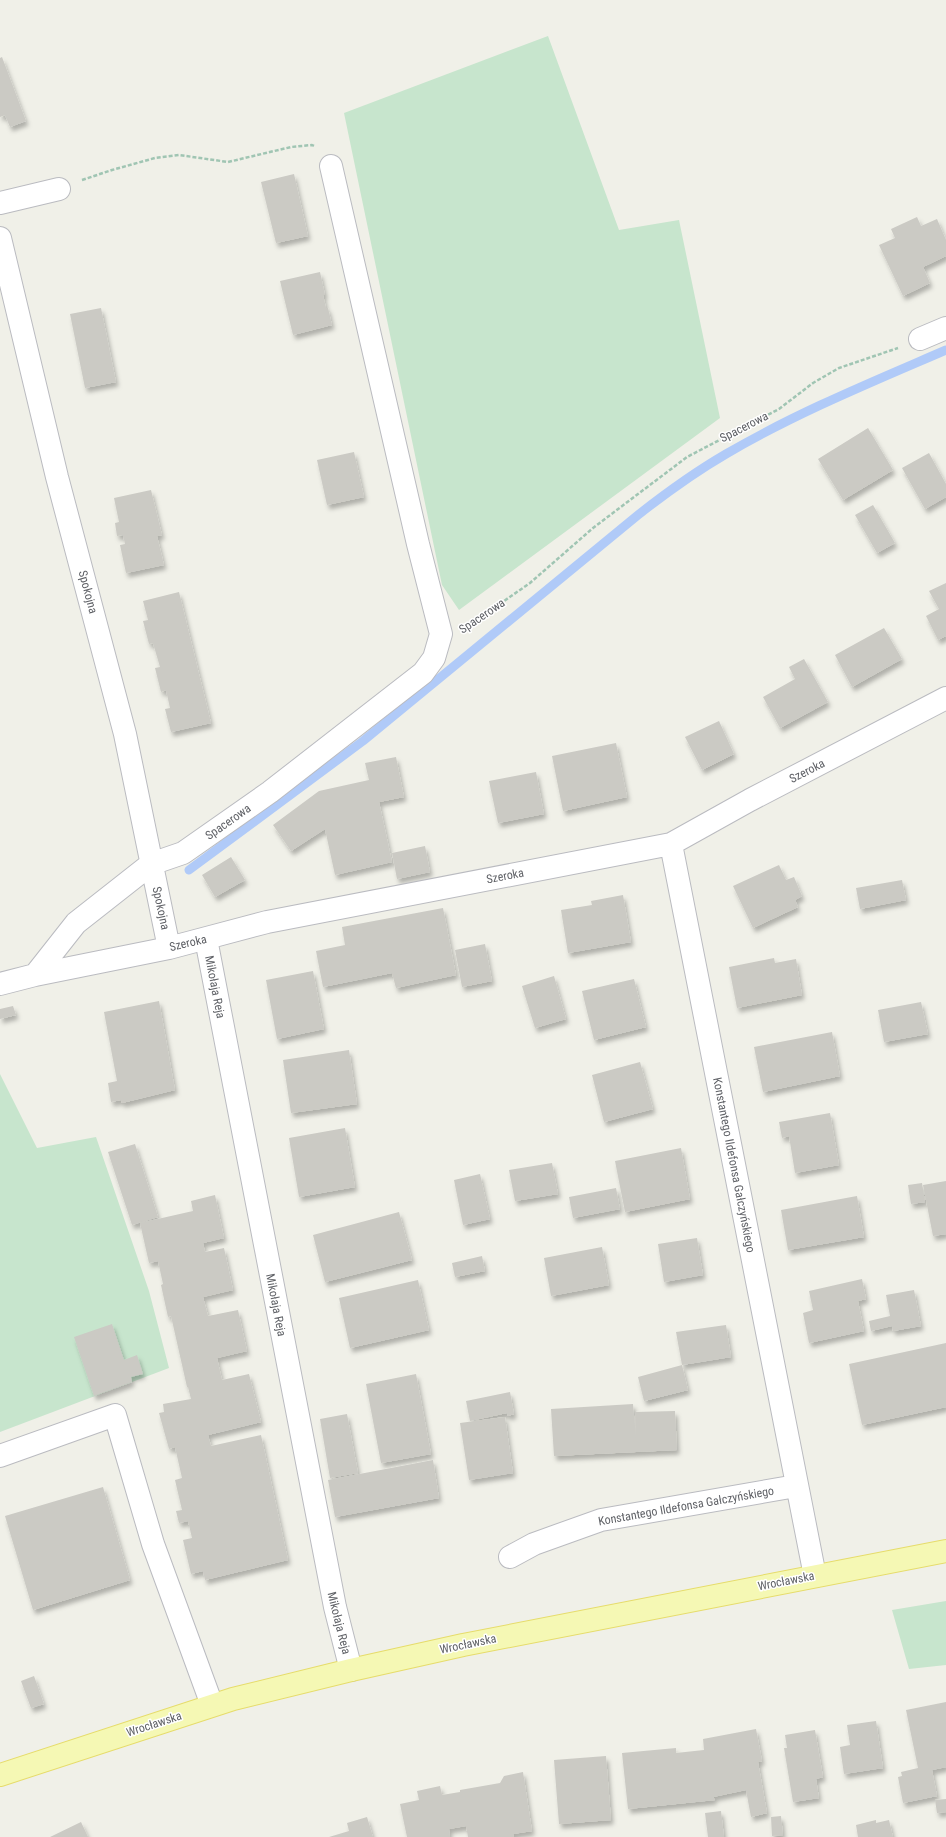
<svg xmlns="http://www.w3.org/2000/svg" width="946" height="1837" font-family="'Roboto Condensed',sans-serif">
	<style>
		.green { fill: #c7e5cd }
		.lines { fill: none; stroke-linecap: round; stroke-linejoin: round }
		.stream { stroke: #b0caf8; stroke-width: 9 }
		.building { fill: #cbcac4; filter: url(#shadow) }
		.minor-casing { stroke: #babbc0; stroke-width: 24 }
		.major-casing { stroke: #e6dc6b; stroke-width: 24 }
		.path { stroke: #a0c5b3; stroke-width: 2.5; stroke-dasharray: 4 2; stroke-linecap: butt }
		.minor { stroke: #fff; stroke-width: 22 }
		.major { stroke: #f5f8b4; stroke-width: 22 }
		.labels { text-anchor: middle; stroke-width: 3; stroke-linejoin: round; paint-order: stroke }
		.street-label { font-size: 12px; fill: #5f6166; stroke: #fff }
	</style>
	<defs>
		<filter id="shadow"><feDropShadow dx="2.5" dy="4.5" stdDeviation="2" flood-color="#0004"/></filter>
	</defs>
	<rect width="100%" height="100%" fill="#f0f0e8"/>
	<!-- green -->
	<path class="green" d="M 548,36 L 619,230 L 679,220 L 720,418 L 459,610 L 442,585 L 344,113 Z
		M 0,1074 L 37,1148 L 96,1137 L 149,1291 L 169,1368 L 0,1432 Z
		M 946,1601 L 946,1665 L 909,1669 L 892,1610 Z"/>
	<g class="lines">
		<!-- stream -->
		<path class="stream" d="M 189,870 L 363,741 L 638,515 C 666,493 695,472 726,454 C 796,413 872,382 946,350"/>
	</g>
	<!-- building -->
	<path class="building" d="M 2,57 L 26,121 L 10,127 L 5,115 L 0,117 L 0,58 Z
		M 294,174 L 308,236 L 276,243 L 261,182 Z
		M 917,217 L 921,226 L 937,219 L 946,240 L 946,256 L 923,267 L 930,283 L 903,296 L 879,245 L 895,238 L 891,229 Z
		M 320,272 L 325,295 L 323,295 L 326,308 L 328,308 L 332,325 L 293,335 L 280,281 Z
		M 101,308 L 116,382 L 85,388 L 70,314 Z
		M 868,428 L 893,470 L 843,500 L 818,459 Z
		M 354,452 L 364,497 L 327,505 L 317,460 Z
		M 929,453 L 946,484 L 946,497 L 925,509 L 902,468 Z
		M 151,490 L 162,535 L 157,536 L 164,565 L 126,573 L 120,545 L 125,544 L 123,535 L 117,536 L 115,523 L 119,522 L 114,498 Z
		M 873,505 L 895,543 L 877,553 L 855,515 Z
		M 946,583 L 946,636 L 938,640 L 926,616 L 939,609 L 929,591 Z
		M 179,592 L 211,723 L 171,732 L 165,709 L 170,708 L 166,690 L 161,692 L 155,668 L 160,667 L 153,643 L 149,644 L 143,621 L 148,620 L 143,601 Z
		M 884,628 L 902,659 L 852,687 L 835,655 Z
		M 804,659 L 828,702 L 780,728 L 763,697 L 795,679 L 789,667 Z
		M 719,721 L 734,754 L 702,770 L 685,737 Z
		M 616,743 L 627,797 L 563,811 L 552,756 Z
		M 396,757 L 404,797 L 379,802 L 392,862 L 335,875 L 325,829 L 291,851 L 273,825 L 319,791 L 369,780 L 365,763 Z
		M 536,772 L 544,814 L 498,823 L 489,781 Z
		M 425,846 L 430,872 L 397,879 L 392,853 Z
		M 231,857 L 245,880 L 215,897 L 202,875 Z
		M 779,865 L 786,880 L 794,877 L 802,896 L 795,900 L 798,907 L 753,928 L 733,886 Z
		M 902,880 L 906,900 L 860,909 L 856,888 Z
		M 623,895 L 631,942 L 568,953 L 561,910 L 592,905 L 591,901 Z
		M 443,908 L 456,975 L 396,988 L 392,973 L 323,987 L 316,951 L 345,945 L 342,927 Z
		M 485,944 L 492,981 L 462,987 L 455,950 Z
		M 774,958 L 775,963 L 796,959 L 802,995 L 737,1008 L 729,967 Z
		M 313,971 L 324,1029 L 277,1039 L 266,980 Z
		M 554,976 L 566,1019 L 535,1028 L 522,986 Z
		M 634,979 L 646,1027 L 594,1040 L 582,991 Z
		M 159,1001 L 175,1090 L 122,1103 L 121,1100 L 111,1102 L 108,1083 L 117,1081 L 104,1012 Z
		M 921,1002 L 928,1034 L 884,1042 L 878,1010 Z
		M 13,1006 L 16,1015 L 0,1019 L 0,1009 Z
		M 832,1032 L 840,1076 L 763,1092 L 754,1047 Z
		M 349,1050 L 357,1104 L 291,1113 L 283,1060 Z
		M 640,1062 L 653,1109 L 604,1122 L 592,1075 Z
		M 830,1113 L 839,1165 L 795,1173 L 789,1136 L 782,1138 L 779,1122 Z
		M 345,1128 L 355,1187 L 299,1197 L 289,1138 Z
		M 135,1144 L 158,1217 L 132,1225 L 108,1152 Z
		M 681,1148 L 690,1199 L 625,1212 L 615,1161 Z
		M 552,1163 L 558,1194 L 515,1201 L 509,1170 Z
		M 480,1174 L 490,1219 L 463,1225 L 454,1180 Z
		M 946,1181 L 946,1234 L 933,1236 L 923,1185 Z
		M 922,1183 L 925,1202 L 911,1204 L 908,1185 Z
		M 616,1188 L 620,1209 L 573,1218 L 569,1197 Z
		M 215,1195 L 224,1238 L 203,1243 L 205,1252 L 224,1248 L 233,1290 L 203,1297 L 208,1316 L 238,1310 L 247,1351 L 217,1358 L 222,1380 L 249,1374 L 261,1422 L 208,1435 L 211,1446 L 261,1435 L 288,1560 L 205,1580 L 203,1571 L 191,1574 L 183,1540 L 192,1538 L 188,1521 L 179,1523 L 176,1511 L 182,1510 L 175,1480 L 182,1478 L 175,1447 L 169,1449 L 159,1413 L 164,1412 L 163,1404 L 191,1399 L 188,1387 L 187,1387 L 171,1316 L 168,1317 L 161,1285 L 163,1284 L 158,1261 L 149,1263 L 140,1223 L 193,1211 L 191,1201 Z
		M 857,1196 L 864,1237 L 788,1250 L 781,1210 Z
		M 399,1212 L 412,1260 L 325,1282 L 313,1235 Z
		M 697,1238 L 703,1275 L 664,1282 L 658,1244 Z
		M 602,1247 L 609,1285 L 551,1296 L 544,1258 Z
		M 482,1256 L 485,1271 L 455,1277 L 452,1263 Z
		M 862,1279 L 866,1299 L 858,1301 L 864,1331 L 809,1343 L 803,1313 L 813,1310 L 809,1291 Z
		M 418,1280 L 429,1330 L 350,1348 L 339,1298 Z
		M 914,1290 L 921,1326 L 893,1331 L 892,1326 L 871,1331 L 869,1321 L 890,1316 L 886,1295 Z
		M 112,1324 L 124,1360 L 137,1355 L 143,1374 L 131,1377 L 132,1382 L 94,1396 L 74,1337 Z
		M 726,1325 L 731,1357 L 682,1365 L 676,1332 Z
		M 946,1343 L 946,1407 L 862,1425 L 849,1364 Z
		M 682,1365 L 688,1390 L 644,1401 L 638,1377 Z
		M 416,1374 L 431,1454 L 381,1463 L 366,1384 Z
		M 510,1392 L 514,1414 L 508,1416 L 507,1413 L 470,1421 L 466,1401 Z
		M 633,1404 L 636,1438 L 635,1412 L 675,1411 L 677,1450 L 554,1456 L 551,1409 Z
		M 347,1414 L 358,1473 L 330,1478 L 320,1419 Z
		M 505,1417 L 513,1473 L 469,1480 L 460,1423 Z
		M 433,1460 L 439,1498 L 335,1517 L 328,1480 Z
		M 103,1487 L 130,1580 L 33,1610 L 5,1516 Z
		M 34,1676 L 44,1704 L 31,1708 L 21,1681 Z
		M 946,1702 L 946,1767 L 932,1770 L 937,1796 L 903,1803 L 898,1777 L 902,1776 L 901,1772 L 918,1768 L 906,1710 Z
		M 876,1721 L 883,1768 L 844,1774 L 840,1747 L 850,1745 L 847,1725 Z
		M 756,1729 L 762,1761 L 758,1762 L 767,1813 L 751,1817 L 746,1790 L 713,1797 L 715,1800 L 628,1809 L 622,1753 L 676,1748 L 676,1753 L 704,1750 L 703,1739 Z
		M 815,1730 L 823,1777 L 816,1779 L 819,1798 L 793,1802 L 784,1748 L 787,1748 L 785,1735 Z
		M 606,1756 L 611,1820 L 559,1824 L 554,1760 Z
		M 523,1772 L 532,1831 L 513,1834 L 514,1837 L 468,1837 L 466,1826 L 449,1829 L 450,1837 L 407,1837 L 400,1804 L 419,1800 L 417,1791 L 440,1786 L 442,1795 L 460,1792 L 460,1790 L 500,1783 L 504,1776 Z
		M 946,1799 L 946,1812 L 937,1813 L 935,1800 Z
		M 721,1811 L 724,1837 L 708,1837 L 705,1813 Z
		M 781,1816 L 783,1835 L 772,1836 L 771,1817 Z
		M 367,1817 L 373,1837 L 329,1837 L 349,1831 L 347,1823 Z
		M 876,1820 L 876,1823 L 889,1820 L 893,1837 L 858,1837 L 856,1825 Z
		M 81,1822 L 88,1837 L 50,1837 Z"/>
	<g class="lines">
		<defs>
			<path id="minor" d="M 0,203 L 59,189
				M 0,238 L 57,477 L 125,734 L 169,948
				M 920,339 L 946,328
				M 671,844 L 815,1576
				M 206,939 L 335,1607 L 351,1670
				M 35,975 L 169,948 L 267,922 L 671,844 L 750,800 L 946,698
				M 0,984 L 35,975 L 76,923 L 151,864 L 183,853 L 270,792 L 423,673 L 434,658 L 441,634 L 418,544 L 331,166
				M 0,1456 L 115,1415 L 153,1544 L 212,1705
				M 510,1557 L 534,1544 L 601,1520 L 796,1486"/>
			<path id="major" d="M 0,1775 L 233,1699 L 351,1670 L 463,1645 L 946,1551"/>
		</defs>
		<!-- minor casing -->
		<use href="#minor" class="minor-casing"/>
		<!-- major casing -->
		<use href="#major" class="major-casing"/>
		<!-- path -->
		<path class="path" d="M 82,180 L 112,170 L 155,158 L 179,155 L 228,162 L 291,147 L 312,145 L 314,146
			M 465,628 L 530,583 L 593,528 L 687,457 L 779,409 L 813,383 L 839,368 L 898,348"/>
		<!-- minor -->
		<use href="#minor" class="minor"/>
		<!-- major -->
		<use href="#major" class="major"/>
	</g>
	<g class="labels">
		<!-- street labels -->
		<g class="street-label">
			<text transform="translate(744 427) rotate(-27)" y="4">Spacerowa</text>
			<text transform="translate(88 592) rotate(75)" y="4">Spokojna</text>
			<text transform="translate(482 616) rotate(-34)" y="4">Spacerowa</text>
			<text transform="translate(807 771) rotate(-27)" y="4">Szeroka</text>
			<text transform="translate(228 822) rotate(-35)" y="4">Spacerowa</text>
			<text transform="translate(505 876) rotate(-11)" y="4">Szeroka</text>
			<text transform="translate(161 908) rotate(78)" y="4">Spokojna</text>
			<text transform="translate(188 943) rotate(-13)" y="4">Szeroka</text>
			<text transform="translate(215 987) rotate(79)" y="4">Mikołaja Reja</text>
			<text transform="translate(734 1165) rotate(79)" y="4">Konstantego Ildefonsa Gałczyńskiego</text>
			<text transform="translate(276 1305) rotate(79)" y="4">Mikołaja Reja</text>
			<text transform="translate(686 1506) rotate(-10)" y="4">Konstantego Ildefonsa Gałczyńskiego</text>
			<text transform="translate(786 1581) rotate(-11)" y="4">Wrocławska</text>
			<text transform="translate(339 1623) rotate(76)" y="4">Mikołaja Reja</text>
			<text transform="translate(468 1644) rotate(-12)" y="4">Wrocławska</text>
			<text transform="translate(154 1724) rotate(-18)" y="4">Wrocławska</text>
		</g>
	</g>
</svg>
